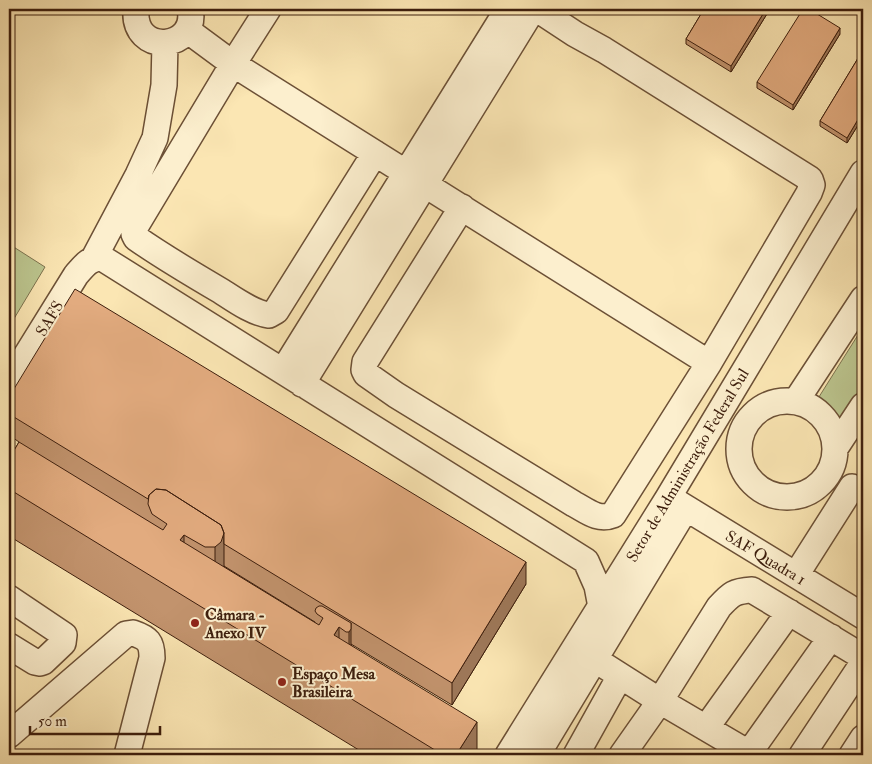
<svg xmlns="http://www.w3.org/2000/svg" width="872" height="764" font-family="'IM FELL Double Pica',serif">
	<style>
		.green { fill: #bcc68f; stroke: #7c724e }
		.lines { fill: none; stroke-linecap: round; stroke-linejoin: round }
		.minor-casing { stroke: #6c5036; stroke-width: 28 }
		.minor { stroke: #fcefce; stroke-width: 25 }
		.wall { fill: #c2936d; stroke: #3d1e0d; fill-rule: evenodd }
		.shaded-wall { fill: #9e7859; stroke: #3d1e0d }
		.building { fill: #e2ab7f; stroke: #3d1e0d }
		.poi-dot { fill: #8f2418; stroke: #fcefce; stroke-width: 2 }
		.labels { text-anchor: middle; stroke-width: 4; stroke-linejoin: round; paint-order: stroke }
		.street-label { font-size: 16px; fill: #3d1e0d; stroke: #fcefce }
		.poi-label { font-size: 16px; font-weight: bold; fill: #3d1e0d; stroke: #fcefce; text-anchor: start }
	</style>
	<rect width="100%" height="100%" fill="#fbe6b3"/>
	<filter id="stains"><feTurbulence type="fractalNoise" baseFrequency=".004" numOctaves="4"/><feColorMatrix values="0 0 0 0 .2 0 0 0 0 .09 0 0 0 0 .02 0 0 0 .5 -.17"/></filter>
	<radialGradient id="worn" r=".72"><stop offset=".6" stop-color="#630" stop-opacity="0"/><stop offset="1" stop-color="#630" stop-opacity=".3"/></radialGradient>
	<!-- green -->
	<path class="green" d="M 9,244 L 45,267 L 9,327 Z
		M 863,327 L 863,400 L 844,430 L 817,400 Z"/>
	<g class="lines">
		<defs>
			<path id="minor" d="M 136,9 C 132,57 199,50 190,9
				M 268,9 L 233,64 L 134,229 L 134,234 L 136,238 C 163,257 192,274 221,291 C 235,300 253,313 269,315 L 276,311 L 375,153
				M 187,30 L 233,64 L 709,363
				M 462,207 L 365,362 L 364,370 L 366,374 L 396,395 L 574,504 C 587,511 598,521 613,515 L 709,363 L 809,193 L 812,185 L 810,179 L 604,50 L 575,34 L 537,9
				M 94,258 L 138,175 L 155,138 L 164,85 L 165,43
				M 283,371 L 508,9
				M 9,383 L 76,275 C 84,266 89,258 102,258 L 586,561 L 597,586 L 601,607
				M 302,384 L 533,9
				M739 449a48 48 0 1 1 96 0a48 48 0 1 1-96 0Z
				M 796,401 L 863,299
				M 836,447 L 863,406
				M 673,500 L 863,616
				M 796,575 L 852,487
				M 9,598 L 64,635 L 63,643 L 43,662 L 40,663 L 35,662 L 9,646
				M 594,659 L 660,701 L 622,755
				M 706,728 L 789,612
				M 9,735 L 126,634 L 133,633 C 148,638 152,642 152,658 L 127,755
				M 749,753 L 831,637
				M 508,755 L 668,498 L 863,173
				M 537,755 L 686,508
				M 576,755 L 620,676
				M 752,755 L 660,701 L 719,607 C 731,594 734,591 752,590 L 863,657
				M 802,755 L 863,663
				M 852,755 L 863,738"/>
		</defs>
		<!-- minor casing -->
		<use href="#minor" class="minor-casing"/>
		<!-- minor -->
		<use href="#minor" class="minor"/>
	</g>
	<!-- wall -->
	<path class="wall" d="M 704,9 L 770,9 L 731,72 L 686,44 L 686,39 Z
		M 840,34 L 793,110 L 757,88 L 757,82 Z
		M 863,50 L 863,117 L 847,143 L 820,126 L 820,121 Z
		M 9,397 L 526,584 L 452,705 L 351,644 L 351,645 L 477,755 L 367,755 L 9,536 L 9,459 L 19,442 L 9,435 ZM 224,566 L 315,622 L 315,623 L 224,567 Z"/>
	<!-- shaded-wall -->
	<path class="shaded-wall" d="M 766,9 L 770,9 L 731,72 L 731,66 Z
		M 840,28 L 840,34 L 793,110 L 793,105 Z
		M 863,111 L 863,117 L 847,143 L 847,138 Z
		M 224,533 L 224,580 L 215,594 L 215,547 Z
		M 184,535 L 184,581 L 180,540 Z
		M 526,562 L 526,584 L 452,705 L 452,683 Z
		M 351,623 L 351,676 L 349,679 L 349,632 Z
		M 339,627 L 339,674 L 334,635 Z
		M 477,722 L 477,755 L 456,755 Z"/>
	<!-- building -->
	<path class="building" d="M 704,9 L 766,9 L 731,66 L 686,39 Z
		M 803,9 L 809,9 L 840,28 L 793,105 L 757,82 Z
		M 863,50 L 863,111 L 847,138 L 820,121 Z
		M 75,289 L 526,562 L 452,683 L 224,544 L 224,533 L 221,525 L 166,490 L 156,489 L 149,495 L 148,499 L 9,414 L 9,397 Z
		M 19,442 L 163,530 L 167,524 L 152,514 L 148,504 L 149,495 L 156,489 L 166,490 L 221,525 L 224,533 L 221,542 L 215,547 L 205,547 L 184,535 L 180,540 L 319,625 L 323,618 L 317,614 L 315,611 L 316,608 L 319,606 L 322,606 L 351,623 L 351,629 L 349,632 L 346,632 L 339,627 L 334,635 L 477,722 L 456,755 L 443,755 L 9,489 L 9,459 Z"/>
	<!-- markers -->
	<g class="poi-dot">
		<circle cx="195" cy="623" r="5"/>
		<circle cx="282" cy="682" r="5"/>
	</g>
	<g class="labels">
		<!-- street labels -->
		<g class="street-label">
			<text transform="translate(49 318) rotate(-59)" y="6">SAFS</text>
			<text transform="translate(687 465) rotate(-59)" y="6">Setor de Administração Federal Sul</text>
			<text transform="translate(766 557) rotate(31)" y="6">SAF Quadra 1</text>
		</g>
		<!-- poi labels -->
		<g class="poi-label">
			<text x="205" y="620">Câmara -<tspan x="205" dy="18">Anexo IV</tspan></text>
			<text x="292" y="679">Espaço Mesa<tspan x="292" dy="18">Brasileira</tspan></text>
		</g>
	</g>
	<!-- margin -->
	<rect width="872" height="764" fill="none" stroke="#fbe6b3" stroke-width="30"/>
	<rect x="10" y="10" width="852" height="744" fill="none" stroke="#3d1e0d" stroke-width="2.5"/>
	<rect x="15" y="15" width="842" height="734" fill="none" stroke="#3d1e0d"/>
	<!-- scale -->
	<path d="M30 726v8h130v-8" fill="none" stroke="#3d1e0d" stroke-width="2.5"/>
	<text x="38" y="726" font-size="15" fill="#3d1e0d" stroke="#fcefce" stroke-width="4" paint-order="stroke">50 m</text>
	<rect width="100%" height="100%" filter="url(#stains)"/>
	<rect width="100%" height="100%" fill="url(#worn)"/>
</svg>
